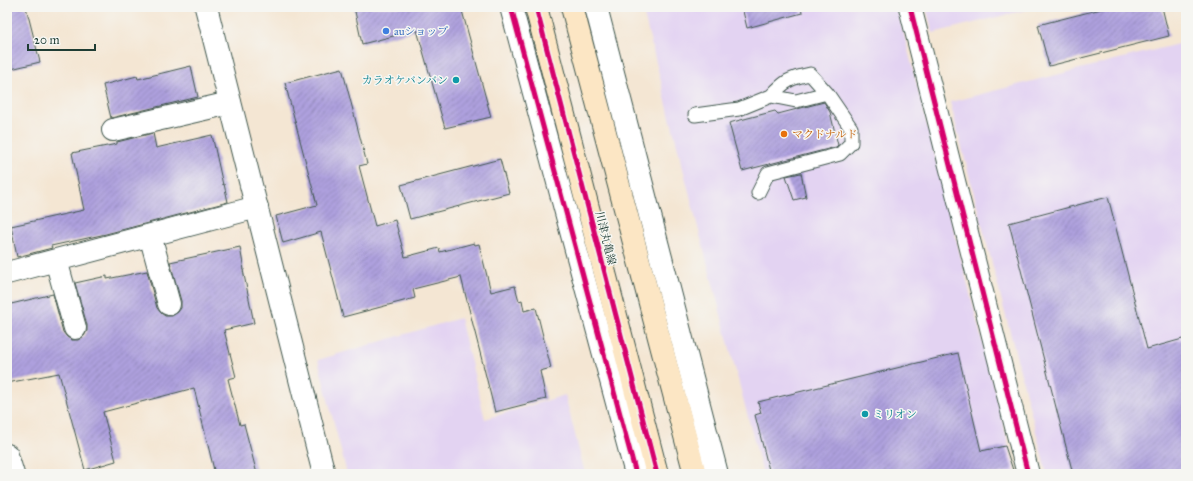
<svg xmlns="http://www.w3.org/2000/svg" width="1193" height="481" font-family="'IM FELL Great Primer','Noto Serif JP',serif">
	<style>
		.built { fill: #e3d3f2 }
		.building { fill: url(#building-hatch) }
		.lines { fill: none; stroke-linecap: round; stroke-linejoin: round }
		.service-casing { stroke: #3f564c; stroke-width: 15 }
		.minor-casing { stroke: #3f564c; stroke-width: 24 }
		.tertiary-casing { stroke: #3f564c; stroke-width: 24 }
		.secondary-casing { stroke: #3f564c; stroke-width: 24 }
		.service { stroke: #fff; stroke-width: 13 }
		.minor { stroke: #fff; stroke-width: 22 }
		.tertiary { stroke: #fff; stroke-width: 22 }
		.secondary { stroke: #fce6c4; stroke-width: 22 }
		.cycleway-casing { stroke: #f6f6f2; stroke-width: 8 }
		.cycleway { stroke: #d6006c; stroke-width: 5 }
		.shop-dot { fill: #3f7fe0; stroke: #f6f6f2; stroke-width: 1.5 }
		.culture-dot { fill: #0f9aa8; stroke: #f6f6f2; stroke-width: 1.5 }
		.food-dot { fill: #e8710a; stroke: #f6f6f2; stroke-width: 1.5 }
		.labels { text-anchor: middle; stroke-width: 3; stroke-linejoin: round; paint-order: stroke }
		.shop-label { font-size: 11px; fill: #366cbe; stroke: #f6f6f2; text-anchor: start }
		.culture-label { font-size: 11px; fill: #0d838f; stroke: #f6f6f2; text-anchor: end }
		.food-label { font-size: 11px; fill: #c56008; stroke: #f6f6f2; text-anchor: start }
		.street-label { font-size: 11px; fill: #1f3d34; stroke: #f6f6f2 }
	</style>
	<defs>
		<pattern id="building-hatch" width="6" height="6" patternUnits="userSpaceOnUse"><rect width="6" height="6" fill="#aea0de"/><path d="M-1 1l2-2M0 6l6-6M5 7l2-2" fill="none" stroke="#8d84b5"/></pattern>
	</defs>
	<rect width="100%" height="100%" fill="#f6f6f2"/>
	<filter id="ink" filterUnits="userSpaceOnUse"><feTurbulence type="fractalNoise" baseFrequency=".025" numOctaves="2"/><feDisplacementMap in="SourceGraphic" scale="8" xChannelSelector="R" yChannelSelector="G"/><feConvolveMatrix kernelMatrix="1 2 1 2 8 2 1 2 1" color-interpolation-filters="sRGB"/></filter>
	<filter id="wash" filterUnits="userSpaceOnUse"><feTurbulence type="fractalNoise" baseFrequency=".012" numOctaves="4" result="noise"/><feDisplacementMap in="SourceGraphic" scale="16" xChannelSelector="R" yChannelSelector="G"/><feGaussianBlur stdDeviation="0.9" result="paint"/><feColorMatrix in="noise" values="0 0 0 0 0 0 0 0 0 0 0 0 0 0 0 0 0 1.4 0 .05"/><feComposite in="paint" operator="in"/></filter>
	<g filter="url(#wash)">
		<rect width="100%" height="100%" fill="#f4e6d3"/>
		<!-- built -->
		<path class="built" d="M 642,7 L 897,7 L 1016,474 L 763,474 L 701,239 Z
			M 926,7 L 1038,7 L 933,33 Z
			M 1186,42 L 1186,474 L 1047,474 L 950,102 Z
			M 460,318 L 485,419 L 565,395 L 585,474 L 347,474 L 318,360 Z"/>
		<g id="blocks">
			<!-- building -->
			<path class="building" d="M 7,7 L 26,7 L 40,62 L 7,70 Z
				M 354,7 L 461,7 L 491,117 L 445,128 L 417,30 L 362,44 Z
				M 742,7 L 801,7 L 802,13 L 747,28 Z
				M 1109,7 L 1162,7 L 1169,36 L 1049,66 L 1038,25 Z
				M 191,66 L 198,97 L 111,118 L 103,85 L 137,76 L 138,79 Z
				M 342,68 L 367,164 L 359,166 L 375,226 L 395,220 L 405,257 L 439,248 L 440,252 L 474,243 L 475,245 L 479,244 L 491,292 L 515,286 L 519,301 L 522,300 L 524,311 L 536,308 L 551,368 L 540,371 L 546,399 L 495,412 L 461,277 L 413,289 L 415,298 L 343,317 L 321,232 L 283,243 L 276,216 L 317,205 L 285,83 Z
				M 824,102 L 830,112 L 838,145 L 836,147 L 742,171 L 729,123 L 775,111 L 778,114 Z
				M 153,133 L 156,148 L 212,135 L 223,185 L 224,184 L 228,202 L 106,234 L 51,246 L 52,248 L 17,257 L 11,226 L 84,210 L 72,153 L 117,144 L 117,142 Z
				M 500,159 L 509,193 L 410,219 L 401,185 Z
				M 801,173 L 806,197 L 794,200 L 786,176 Z
				M 1108,197 L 1147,349 L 1186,338 L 1186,474 L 1073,474 L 1009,223 Z
				M 240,247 L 244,270 L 243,270 L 254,323 L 224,330 L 236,377 L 228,379 L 240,425 L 244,424 L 257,474 L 215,474 L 194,388 L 103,412 L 116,461 L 85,470 L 59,373 L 7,383 L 7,305 L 53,294 L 63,332 L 67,337 L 72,340 L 78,340 L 84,336 L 87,331 L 87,325 L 75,283 L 107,276 L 107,279 L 147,271 L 157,308 L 161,313 L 165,316 L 172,316 L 178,312 L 181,308 L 181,301 L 170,262 Z
				M 958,353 L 981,451 L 1005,446 L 1013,470 L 998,474 L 770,474 L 755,415 L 761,413 L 758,402 Z"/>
		</g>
	</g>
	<g filter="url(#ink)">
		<use href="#blocks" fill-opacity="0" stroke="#3f564c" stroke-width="1"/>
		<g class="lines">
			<defs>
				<path id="service" d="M 771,96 C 785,81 790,78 810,74 L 827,93
					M 695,115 L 739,109 L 771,96 L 796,101 L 827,93 L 851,128 L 851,143 L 840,154 L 768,173 L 758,193"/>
				<path id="minor" d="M 511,7 L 636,474
					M 596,7 L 717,474
					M 113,130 L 230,103
					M 150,235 L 169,304
					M 56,260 L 75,328
					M 7,273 L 257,207"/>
				<path id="tertiary" d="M 206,7 L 324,474
					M 910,7 L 1028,474
					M 7,455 L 13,474"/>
				<path id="secondary" d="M 536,7 L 657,474
					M 572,7 L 695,474"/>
			</defs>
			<!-- service casing -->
			<use href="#service" class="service-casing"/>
			<!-- minor casing -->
			<use href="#minor" class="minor-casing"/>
			<!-- tertiary casing -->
			<use href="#tertiary" class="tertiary-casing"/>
			<!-- secondary casing -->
			<use href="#secondary" class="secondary-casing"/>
			<!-- service -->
			<use href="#service" class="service"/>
			<!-- minor -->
			<use href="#minor" class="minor"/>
			<!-- tertiary -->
			<use href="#tertiary" class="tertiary"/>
			<!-- secondary -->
			<use href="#secondary" class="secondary"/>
			<defs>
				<path id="cycleway" d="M 511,7 L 636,474
					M 536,7 L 657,474
					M 910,7 L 1028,474"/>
			</defs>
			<!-- cycleway casing -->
			<use href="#cycleway" class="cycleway-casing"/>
			<!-- cycleway -->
			<use href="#cycleway" class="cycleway"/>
		</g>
	</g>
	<!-- markers -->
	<circle class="shop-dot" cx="386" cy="31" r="4"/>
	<g class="culture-dot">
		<circle cx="456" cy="80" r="4"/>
		<circle cx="865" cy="414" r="4"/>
	</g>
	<circle class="food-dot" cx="784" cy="134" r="4"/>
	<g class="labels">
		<!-- shop labels -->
		<g class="shop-label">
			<text x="394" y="35">auショップ</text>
		</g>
		<!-- culture labels -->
		<g class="culture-label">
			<text x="448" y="84">カラオケバンバン</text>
			<text x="873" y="418" text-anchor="start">ミリオン</text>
		</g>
		<!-- food labels -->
		<g class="food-label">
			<text x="792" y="138">マクドナルド</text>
		</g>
		<!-- street labels -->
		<g class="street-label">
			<text transform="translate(606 238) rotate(76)" y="4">川津丸亀線</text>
		</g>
	</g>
	<!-- margin -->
	<rect width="1193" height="481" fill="none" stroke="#f6f6f2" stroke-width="24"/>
	<!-- scale -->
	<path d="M28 44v6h67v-6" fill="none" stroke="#1f3d34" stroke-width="2"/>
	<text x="34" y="44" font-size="12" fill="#1f3d34" stroke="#f6f6f2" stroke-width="3" paint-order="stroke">20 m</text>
</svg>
